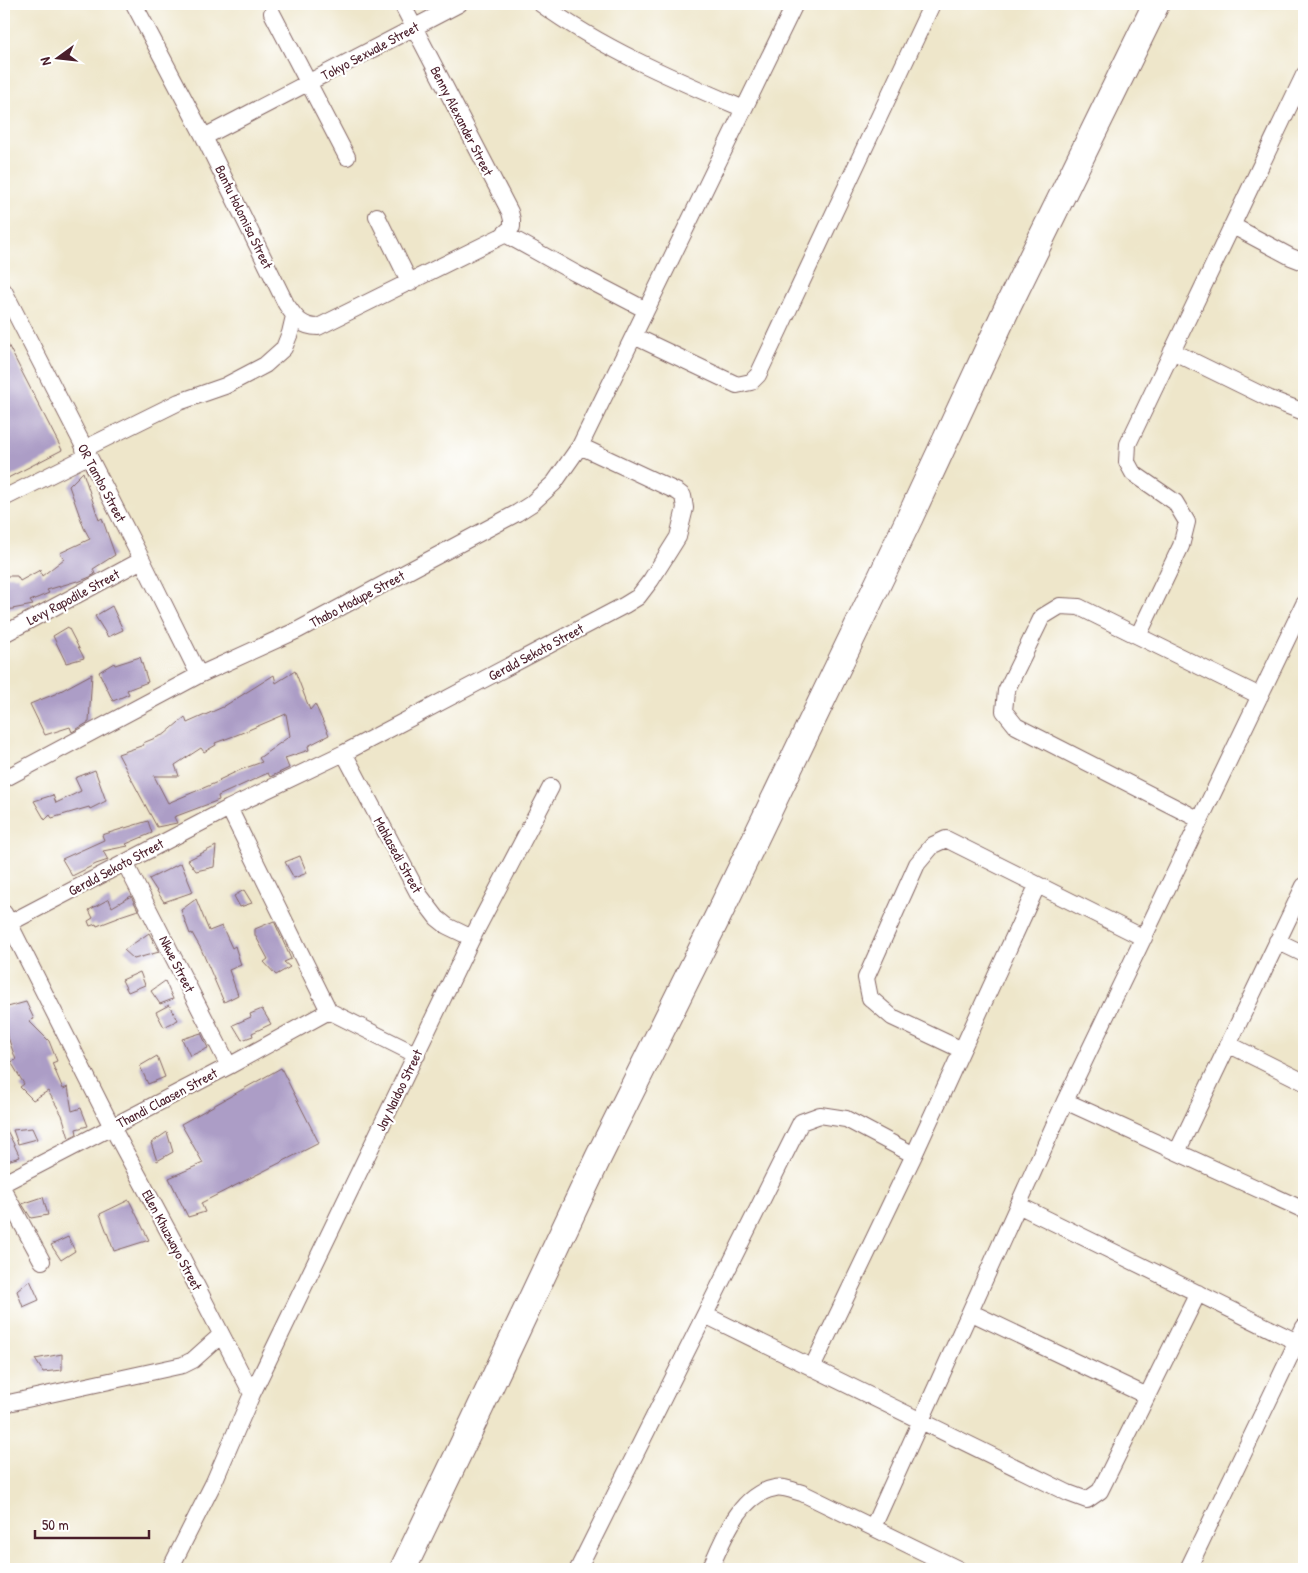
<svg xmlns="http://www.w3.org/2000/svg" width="1308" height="1573" font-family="'Patrick Hand',sans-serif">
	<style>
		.building { fill: #ac9dc6; fill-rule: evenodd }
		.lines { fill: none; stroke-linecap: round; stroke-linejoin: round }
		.minor-casing { stroke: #836563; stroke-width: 18 }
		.primary-casing { stroke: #836563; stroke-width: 28 }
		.minor { stroke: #fff; stroke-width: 16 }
		.primary { stroke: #fff; stroke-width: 26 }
		.labels { text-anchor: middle; stroke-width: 4.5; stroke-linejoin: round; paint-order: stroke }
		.street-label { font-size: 14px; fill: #4a1f2b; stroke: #fff }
	</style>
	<rect width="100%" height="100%" fill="#fff"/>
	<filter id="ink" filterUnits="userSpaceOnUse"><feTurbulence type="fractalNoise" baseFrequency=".02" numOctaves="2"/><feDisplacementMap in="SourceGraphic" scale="10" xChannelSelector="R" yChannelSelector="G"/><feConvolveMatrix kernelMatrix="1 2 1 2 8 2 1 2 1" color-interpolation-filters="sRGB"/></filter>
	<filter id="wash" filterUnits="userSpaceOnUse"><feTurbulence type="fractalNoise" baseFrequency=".0096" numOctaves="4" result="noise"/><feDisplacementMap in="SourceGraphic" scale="20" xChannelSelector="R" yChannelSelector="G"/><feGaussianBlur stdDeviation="1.12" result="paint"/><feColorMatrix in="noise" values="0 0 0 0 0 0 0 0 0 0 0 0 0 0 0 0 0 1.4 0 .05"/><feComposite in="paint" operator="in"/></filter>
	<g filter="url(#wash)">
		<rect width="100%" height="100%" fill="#eee6ca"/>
		<g id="blocks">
			<!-- building -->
			<path class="building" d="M 4,337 L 62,450 L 4,480 Z
				M 83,472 L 99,520 L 102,518 L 115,555 L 93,569 L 95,574 L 90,577 L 78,582 L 77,581 L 47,590 L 49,593 L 30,601 L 33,605 L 7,610 L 4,603 L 4,576 L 17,576 L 20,581 L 40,570 L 42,576 L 64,559 L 60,553 L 90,539 L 84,528 L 69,486 Z
				M 112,606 L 123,630 L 108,637 L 95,616 Z
				M 68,627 L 84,658 L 66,663 L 53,636 Z
				M 140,657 L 148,682 L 127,690 L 129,694 L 113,701 L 99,672 L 114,663 L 115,665 Z
				M 295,671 L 310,710 L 315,704 L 329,735 L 308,746 L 309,750 L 285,758 L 289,768 L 287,769 L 270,777 L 268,773 L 218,796 L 219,800 L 174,817 L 177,823 L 157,827 L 118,754 L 144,745 L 143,743 L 165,734 L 185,717 L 187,723 L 223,707 L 274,675 L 276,683 ZM 286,714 L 290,736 L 259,758 L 262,762 L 240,770 L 219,780 L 220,781 L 168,803 L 154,776 L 179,776 L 175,765 L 201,748 L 204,752 L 216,745 L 215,743 L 239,734 Z
				M 92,674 L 89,722 L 72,732 L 70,727 L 45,735 L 30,704 L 55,694 Z
				M 95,770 L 106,801 L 90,809 L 89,807 L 52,818 L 50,815 L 45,820 L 34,801 L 53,795 L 56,803 L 81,791 L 75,778 Z
				M 148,821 L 152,833 L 126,844 L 128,846 L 103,851 L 108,860 L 96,864 L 72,876 L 62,859 L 104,840 L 102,835 Z
				M 216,846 L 214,867 L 196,871 L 188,860 Z
				M 300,856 L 307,873 L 294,878 L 285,862 Z
				M 181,863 L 193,892 L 164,902 L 149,879 Z
				M 244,890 L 252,903 L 240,907 L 234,896 Z
				M 131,896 L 138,910 L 117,917 L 118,918 L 97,926 L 96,924 L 90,926 L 88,921 L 93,918 L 89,910 L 109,899 L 112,907 Z
				M 196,899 L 209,931 L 222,926 L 232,948 L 235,946 L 241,965 L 229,970 L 238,995 L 224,1002 L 201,949 L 192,933 L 190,934 L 181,910 Z
				M 274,921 L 291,959 L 284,962 L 290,967 L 276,975 L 264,962 L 268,959 L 255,935 L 255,929 Z
				M 149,933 L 159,952 L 134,959 L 124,950 Z
				M 140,972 L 145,985 L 128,992 L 122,980 Z
				M 165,981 L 173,999 L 160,1004 L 151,991 Z
				M 26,1002 L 34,1019 L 29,1021 L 49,1041 L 57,1061 L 52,1063 L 63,1089 L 68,1087 L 72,1111 L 81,1108 L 88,1126 L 76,1129 L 77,1134 L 69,1138 L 62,1115 L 48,1091 L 33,1100 L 20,1087 L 24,1084 L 11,1062 L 16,1060 L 4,1026 L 4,1008 Z
				M 169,1005 L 178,1020 L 164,1027 L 156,1012 Z
				M 262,1009 L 271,1024 L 252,1033 L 253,1036 L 242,1040 L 233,1025 L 251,1017 L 250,1014 Z
				M 201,1033 L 208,1048 L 190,1056 L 182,1039 Z
				M 157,1056 L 165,1077 L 148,1084 L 140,1066 Z
				M 281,1068 L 319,1143 L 201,1203 L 205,1212 L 188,1217 L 169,1178 L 203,1163 L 181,1124 Z
				M 4,1124 L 20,1157 L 4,1162 Z
				M 32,1128 L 37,1139 L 18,1144 L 13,1130 Z
				M 167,1132 L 173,1152 L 157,1161 L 151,1143 Z
				M 43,1197 L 48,1215 L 31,1218 L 22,1204 Z
				M 129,1200 L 149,1240 L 114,1251 L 100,1214 Z
				M 68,1237 L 75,1251 L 61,1260 L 51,1245 Z
				M 30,1280 L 39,1300 L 23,1307 L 17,1291 Z
				M 62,1354 L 62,1370 L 43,1372 L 35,1359 Z"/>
		</g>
	</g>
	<g filter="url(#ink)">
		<use href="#blocks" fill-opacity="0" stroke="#836563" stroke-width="1"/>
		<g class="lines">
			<defs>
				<path id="minor" d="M 134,4 L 204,137 L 286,304 C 295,317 301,327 318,327 L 502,236 L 512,227 L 512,220 L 510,212 L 402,4
					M 541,4 C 603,49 674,79 744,109
					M 272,13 L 347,157
					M 204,137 L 459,4
					M 377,216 L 410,283
					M 1233,226 L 1291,257 L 1304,262
					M 505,234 L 575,273 L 646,310
					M 4,291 L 142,560 L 199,675
					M 634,336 L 737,385 L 751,382 L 758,375 L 932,4
					M 1172,351 L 1270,399 L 1304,412
					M 84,449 L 179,402 L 225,386 L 265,365 L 284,348 L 290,333 L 294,316
					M 4,498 L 88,456
					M 4,634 L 142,560
					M 1138,636 L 1181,546 L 1187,522 L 1175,502 L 1133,473 L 1127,462 L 1128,444 L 1304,75
					M 344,753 L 418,893 L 437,918 L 447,926 L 472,938
					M 4,779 L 199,675 L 298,630 L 517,513 L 531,504 L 554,483 L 580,446 L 795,4
					M 229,808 L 329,1011 L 417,1055
					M 1200,820 L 1016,726 L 1004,711 L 1006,691 L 1042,617 L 1060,606 L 1079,607 L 1260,696
					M 125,863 L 229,1066
					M 4,913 L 112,1127 L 174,1242 L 252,1394
					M 4,926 L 229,808 L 344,753 L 625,605 L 638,597 L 651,580 L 678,537 L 685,508 L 683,496 L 678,492 L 580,446
					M 1277,941 L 1304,954
					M 1228,1044 L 1304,1082
					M 962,1050 L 892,1017 L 870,998 L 866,978 L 917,864 L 933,845 L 946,839 L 1144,938
					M 1065,1101 L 1304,1210
					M 1177,1152 L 1304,886
					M 4,1183 L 229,1066 L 329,1011
					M 4,1191 L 42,1261
					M 1018,1205 L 1297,1342
					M 970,1312 L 1147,1396
					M 705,1315 L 1068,1493 L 1087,1500 L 1100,1491 L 1198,1293
					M 812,1368 L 914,1155 L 1037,886
					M 4,1404 L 183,1365 L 193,1360 L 221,1335
					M 873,1527 L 1065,1101 L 1304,604
					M 170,1569 L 214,1482 L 252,1394 L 472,938 L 551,787
					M 578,1569 L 801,1122 L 820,1115 L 846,1119 L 914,1155
					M 710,1569 C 723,1540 739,1494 775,1488 C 782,1486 794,1491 802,1493 L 958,1569
					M 1188,1569 L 1304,1327"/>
				<path id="primary" d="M 403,1569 L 474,1421 L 598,1158 L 720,912 L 910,517 L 1008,306 L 1156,4"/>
			</defs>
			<!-- minor casing -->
			<use href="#minor" class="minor-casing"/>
			<!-- primary casing -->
			<use href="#primary" class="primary-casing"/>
			<!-- minor -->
			<use href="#minor" class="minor"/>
			<!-- primary -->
			<use href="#primary" class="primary"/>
		</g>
	</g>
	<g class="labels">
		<!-- street labels -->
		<g class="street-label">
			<text transform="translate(370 51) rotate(-28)" y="5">Tokyo Sexwale Street</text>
			<text transform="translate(462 121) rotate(63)" y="5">Benny Alexander Street</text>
			<text transform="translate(244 217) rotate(64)" y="5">Bantu Holomisa Street</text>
			<text transform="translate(102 483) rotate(62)" y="5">OR Tambo Street</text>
			<text transform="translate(73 597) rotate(-28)" y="5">Levy Rapodile Street</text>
			<text transform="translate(357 599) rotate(-28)" y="5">Thabo Modupe Street</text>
			<text transform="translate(536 652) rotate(-28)" y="5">Gerald Sekoto Street</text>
			<text transform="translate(398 855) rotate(61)" y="5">Mahlasedi Street</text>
			<text transform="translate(116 867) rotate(-28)" y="5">Gerald Sekoto Street</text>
			<text transform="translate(177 964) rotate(63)" y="5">Nkwe Street</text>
			<text transform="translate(399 1090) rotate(-64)" y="5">Jay Naidoo Street</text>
			<text transform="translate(167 1098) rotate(-28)" y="5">Thandi Claasen Street</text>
			<text transform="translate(172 1240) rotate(62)" y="5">Ellen Khuzwayo Street</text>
		</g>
	</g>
	<!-- margin -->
	<rect width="1308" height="1573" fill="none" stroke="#fff" stroke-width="20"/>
	<!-- north arrow -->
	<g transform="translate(58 58) rotate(255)" stroke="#ffffff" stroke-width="4" paint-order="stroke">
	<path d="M0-4L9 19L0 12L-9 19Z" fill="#4a1f2b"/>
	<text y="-8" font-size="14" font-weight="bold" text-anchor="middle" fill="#4a1f2b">N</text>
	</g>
	<!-- scale -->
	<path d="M35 1530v8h114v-8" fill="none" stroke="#4a1f2b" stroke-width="2.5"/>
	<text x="42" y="1530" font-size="15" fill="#4a1f2b" stroke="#ffffff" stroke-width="4" paint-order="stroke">50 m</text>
</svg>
